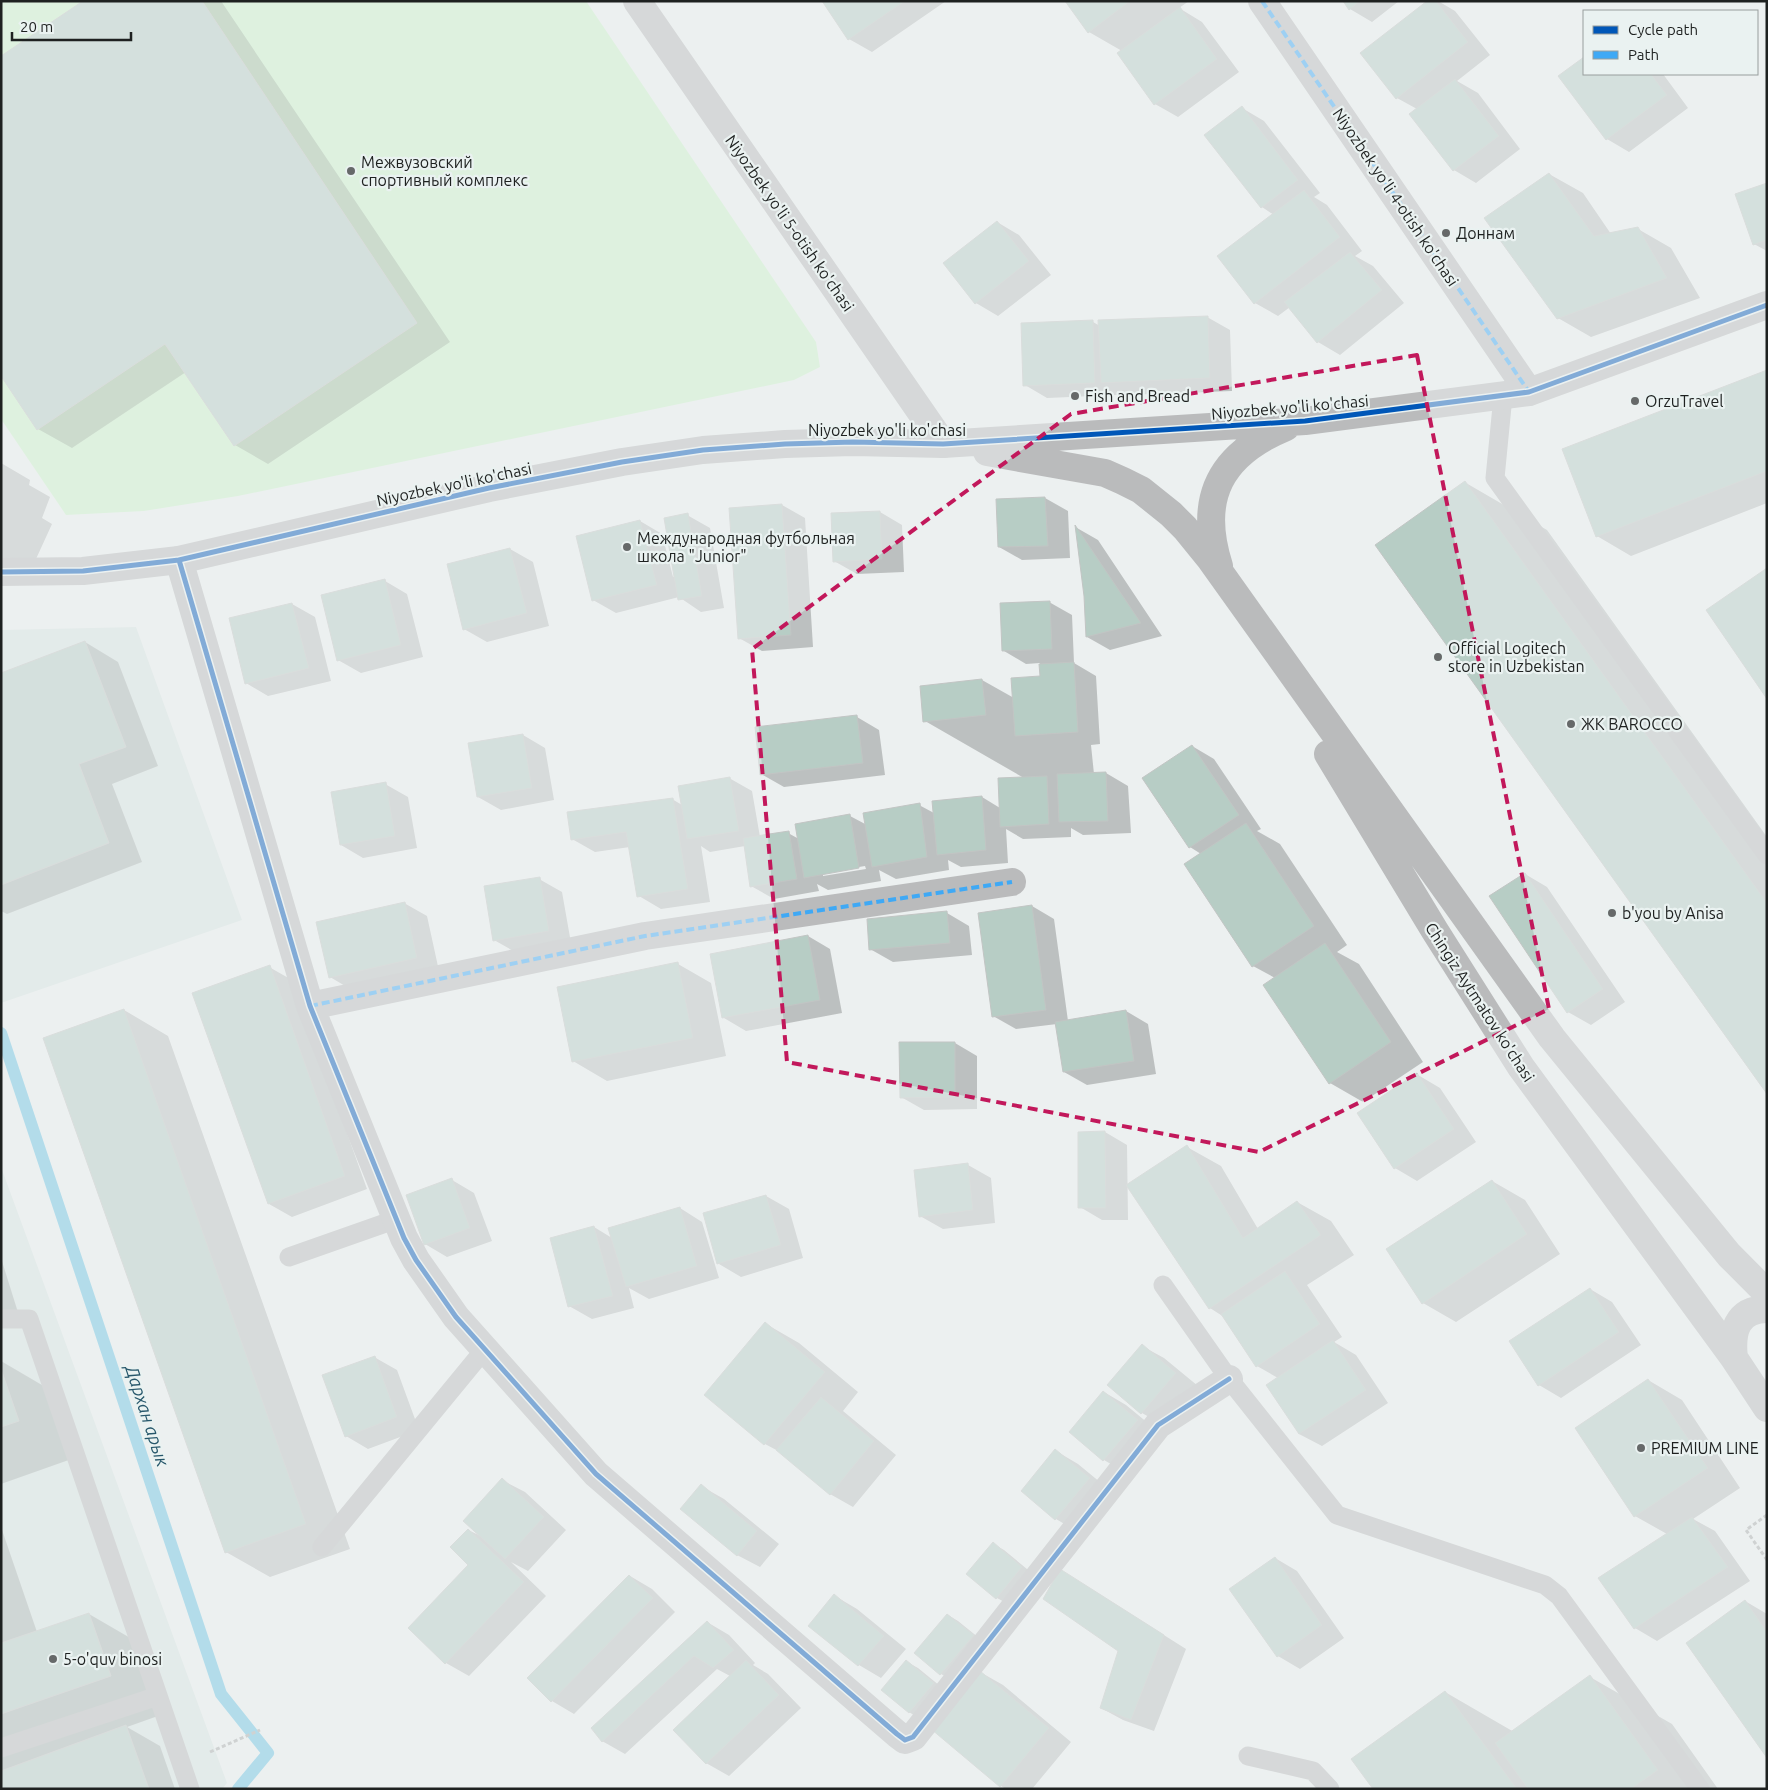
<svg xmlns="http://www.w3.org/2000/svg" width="1768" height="1790" font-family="Ubuntu,sans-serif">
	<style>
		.built { fill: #d8e4e2 }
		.green { fill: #cdf2cb }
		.shadow { fill: #0003; fill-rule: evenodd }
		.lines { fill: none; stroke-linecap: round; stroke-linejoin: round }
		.stream { stroke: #6dc4e3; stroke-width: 12 }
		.building { fill: #b7cdc5; stroke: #c2c5c4 }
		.path { stroke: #abadad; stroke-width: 3; stroke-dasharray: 4 2.5; stroke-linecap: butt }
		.service { stroke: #babbbc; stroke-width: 19 }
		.minor { stroke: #babbbc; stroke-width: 28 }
		.tertiary { stroke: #babbbc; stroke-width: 28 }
		.quiet { stroke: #3fa9f5; stroke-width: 4; stroke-dasharray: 8 4; stroke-linecap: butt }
		.cycleway-casing { stroke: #eaf2f1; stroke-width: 8 }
		.cycleway { stroke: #0057b8; stroke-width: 5 }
		.marked { fill: none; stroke: #c2185b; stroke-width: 4; stroke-dasharray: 10 6; stroke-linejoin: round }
		.poi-dot { fill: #666969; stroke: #eaf2f1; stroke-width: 2 }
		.labels { text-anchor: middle; stroke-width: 4.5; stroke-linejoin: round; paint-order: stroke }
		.poi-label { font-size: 16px; fill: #1e2120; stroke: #eaf2f1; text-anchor: start }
		.street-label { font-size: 16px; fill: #1e2120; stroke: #eaf2f1 }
		.water-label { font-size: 18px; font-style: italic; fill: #27576b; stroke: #eaf2f1 }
	</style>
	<rect width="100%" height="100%" fill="#ecf0f0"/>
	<!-- built -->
	<path class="built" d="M 136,627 L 242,920 L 1,1003 L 1,630 Z
		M 1,1167 L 227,1783 L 222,1789 L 1,1789 Z"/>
	<!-- green -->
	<path class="green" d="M 1,1 L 586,1 L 816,342 L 820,367 L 794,380 L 238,496 L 144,511 L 66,515 L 1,419 Z"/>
	<!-- shadow -->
	<path class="shadow" d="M 86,1 L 221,1 L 450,342 L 268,464 L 235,445 L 186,372 L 72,448 L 38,429 Z
		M 824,1 L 946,1 L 872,52 L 849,39 Z
		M 1066,1 L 1189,1 L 1179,8 L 1202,22 L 1239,72 L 1178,117 L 1155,104 L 1122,51 L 1089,32 Z
		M 1344,1 L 1399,1 L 1372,22 L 1350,9 Z
		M 1429,1 L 1438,1 L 1455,11 L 1490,55 L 1457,81 L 1478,93 L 1520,149 L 1476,183 L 1454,170 L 1417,109 L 1397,98 Z
		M 1584,59 L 1584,74 L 1663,74 L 1688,108 L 1629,152 L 1607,139 L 1560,76 Z
		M 1242,108 L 1264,121 L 1320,193 L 1314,197 L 1327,205 L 1362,251 L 1355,256 L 1373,266 L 1404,303 L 1340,355 L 1318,342 L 1290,307 L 1278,316 L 1255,303 L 1219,257 L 1274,215 L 1262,207 Z
		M 1549,174 L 1583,193 L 1611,234 L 1638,229 L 1671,248 L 1700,298 L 1591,337 L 1558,318 Z
		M 1767,184 L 1767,251 L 1754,244 Z
		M 997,222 L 1019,235 L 1051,275 L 998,316 L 976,303 Z
		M 1207,317 L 1230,330 L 1232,391 L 1124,395 L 1117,391 L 1117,395 L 1047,398 L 1025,385 L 1093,322 L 1100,326 Z
		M 1767,371 L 1767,503 L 1631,556 L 1597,536 Z
		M 1,463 L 30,480 L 29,485 L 50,497 L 42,518 L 52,524 L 25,583 L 1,574 Z
		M 1466,483 L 1547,530 L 1767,837 L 1767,1092 Z
		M 1045,498 L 1068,511 L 1070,558 L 1022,560 L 999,547 L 998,500 Z
		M 782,505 L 805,518 L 813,647 L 762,651 L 739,638 Z
		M 880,512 L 902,525 L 904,572 L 857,574 L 834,561 Z
		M 687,515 L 710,528 L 724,608 L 701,612 L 679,597 L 616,613 L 593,600 L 640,521 L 662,534 L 673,577 L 675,576 Z
		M 1077,528 L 1098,540 L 1162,636 L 1110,650 L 1087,637 L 1085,596 Z
		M 510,549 L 533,562 L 549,626 L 487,642 L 464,629 Z
		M 385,581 L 407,594 L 423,657 L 361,673 L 338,660 Z
		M 1049,602 L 1072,615 L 1074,663 L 1096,676 L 1100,744 L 1091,745 L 1094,774 L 1106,773 L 1128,786 L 1131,833 L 1083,835 L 1071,828 L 1071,837 L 1023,839 L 1006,829 L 1008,863 L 961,867 L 948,860 L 949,870 L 896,879 L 879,870 L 881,881 L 828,890 L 817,884 L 819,891 L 774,899 L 751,886 L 745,846 L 710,852 L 701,846 L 710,902 L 661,909 L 639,896 L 630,847 L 595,852 L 572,839 L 672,799 L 682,805 L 729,778 L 752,791 L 760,837 L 788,833 L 799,839 L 850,816 L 867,825 L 919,805 L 934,813 L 982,797 L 1000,808 L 1024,778 L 925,721 L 982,680 L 1014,698 L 1041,678 L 1040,663 L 1026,664 L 1004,651 ZM 865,866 L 866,869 L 823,876 L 823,873 Z
		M 292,604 L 315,617 L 331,681 L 268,696 L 246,683 Z
		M 85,642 L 118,662 L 158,766 L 112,784 L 142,862 L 7,914 L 1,911 L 1,674 Z
		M 857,717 L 879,730 L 885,775 L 784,787 L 761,774 Z
		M 523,735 L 545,748 L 554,800 L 501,810 L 478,797 Z
		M 1192,746 L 1214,759 L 1261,829 L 1257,831 L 1280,844 L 1347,945 L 1337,952 L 1359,964 L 1423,1062 L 1363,1102 L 1330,1083 L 1275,978 L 1253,966 L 1201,854 L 1190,847 L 1144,778 Z
		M 385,784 L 408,797 L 417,848 L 363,858 L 341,845 Z
		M 1525,874 L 1547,887 L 1625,1002 L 1591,1025 L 1568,1012 L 1491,897 Z
		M 539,879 L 562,892 L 571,943 L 517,953 L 494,940 Z
		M 404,903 L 427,916 L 439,971 L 352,990 L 330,977 Z
		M 1032,906 L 1054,919 L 1068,1021 L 1126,1011 L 1148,1024 L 1156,1074 L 1087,1085 L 1064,1072 L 1057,1024 L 1016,1029 L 993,1016 Z
		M 947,913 L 969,926 L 972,955 L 893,962 L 870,949 Z
		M 808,936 L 830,949 L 842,1013 L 746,1031 L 724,1018 Z
		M 678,964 L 711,983 L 726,1056 L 607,1081 L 573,1061 Z
		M 269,967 L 292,980 L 367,1189 L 292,1217 L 269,1204 L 194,994 Z
		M 124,1010 L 168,1036 L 350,1549 L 270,1577 L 226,1552 Z
		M 955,1043 L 977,1056 L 977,1109 L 924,1110 L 901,1097 Z
		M 1418,1075 L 1440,1088 L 1476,1142 L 1417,1181 L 1395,1168 Z
		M 1105,1132 L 1127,1145 L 1128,1220 L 1102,1220 L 1080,1207 Z
		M 1187,1147 L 1221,1166 L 1258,1229 L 1297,1202 L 1331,1221 L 1354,1255 L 1307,1285 L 1342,1337 L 1334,1342 L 1356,1355 L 1388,1403 L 1322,1446 L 1299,1434 L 1278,1378 L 1257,1366 L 1224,1317 L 1210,1308 Z
		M 968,1165 L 991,1178 L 995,1223 L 943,1229 L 920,1216 Z
		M 452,1180 L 474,1193 L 492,1241 L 447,1257 L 425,1244 Z
		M 1492,1181 L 1525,1200 L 1560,1254 L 1456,1322 L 1423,1303 Z
		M 766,1196 L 789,1209 L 803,1258 L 741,1277 L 719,1264 Z
		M 680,1208 L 702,1222 L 719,1278 L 649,1299 L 629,1288 L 634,1308 L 592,1319 L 569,1306 L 594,1227 L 612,1238 Z
		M 1,1258 L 21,1322 L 1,1327 Z
		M 1590,1289 L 1612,1302 L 1641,1345 L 1561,1398 L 1539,1385 Z
		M 766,1324 L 799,1343 L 858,1392 L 843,1411 L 896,1455 L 853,1507 L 830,1494 L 782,1453 L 765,1444 L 706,1394 Z
		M 1142,1346 L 1164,1358 L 1198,1386 L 1165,1426 L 1142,1413 L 1109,1385 Z
		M 374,1357 L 397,1370 L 419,1430 L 368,1449 L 346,1436 Z
		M 1,1361 L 59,1395 L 80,1456 L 1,1484 Z
		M 1648,1380 L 1682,1400 L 1740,1488 L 1693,1519 L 1715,1531 L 1750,1581 L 1657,1641 L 1635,1628 L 1667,1534 L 1635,1516 Z
		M 1104,1392 L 1126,1405 L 1160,1433 L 1126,1473 L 1104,1460 Z
		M 1056,1451 L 1078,1464 L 1112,1492 L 1078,1532 L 1056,1519 Z
		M 502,1480 L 525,1492 L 566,1530 L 528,1571 L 511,1562 L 546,1596 L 469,1676 L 446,1663 L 409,1628 L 470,1565 L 468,1530 L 483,1537 Z
		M 701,1486 L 724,1499 L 779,1544 L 760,1567 L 737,1555 Z
		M 1,1527 L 37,1632 L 89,1614 L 151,1650 L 172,1711 L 127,1727 L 160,1746 L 175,1789 L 1,1789 Z
		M 993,1544 L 1004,1550 L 1033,1574 L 1008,1604 L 997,1598 Z
		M 1275,1558 L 1297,1571 L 1344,1638 L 1300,1669 L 1278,1656 Z
		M 630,1576 L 652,1589 L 675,1612 L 574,1714 L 552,1701 Z
		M 1083,1584 L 1186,1649 L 1154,1731 L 1123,1720 L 1101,1708 L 1120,1651 Z
		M 835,1596 L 857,1609 L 906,1649 L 881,1678 L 859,1665 L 810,1625 Z
		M 1745,1601 L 1767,1614 L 1767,1756 Z
		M 948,1615 L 958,1621 L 984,1642 L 952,1680 L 941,1674 L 916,1653 Z
		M 707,1622 L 729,1635 L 755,1663 L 753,1665 L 768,1674 L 801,1708 L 729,1776 L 706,1763 L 730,1676 L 717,1669 L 625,1754 L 602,1741 Z
		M 907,1662 L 918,1668 L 945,1690 L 920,1719 L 909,1712 Z
		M 980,1672 L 1003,1685 L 1071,1742 L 1032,1789 L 1006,1789 L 1001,1786 Z
		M 1590,1677 L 1672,1724 L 1718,1789 L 1375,1789 L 1445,1692 L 1514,1732 Z"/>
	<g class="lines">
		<!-- stream -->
		<path class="stream" d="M 1,1033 L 221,1694 L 268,1753 L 238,1789"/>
	</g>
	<!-- building -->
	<path class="building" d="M 83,1 L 202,1 L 417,323 L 234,446 L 165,344 L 37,430 L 1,376 L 1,56 Z
		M 822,1 L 905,1 L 848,40 Z
		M 1065,1 L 1130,1 L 1088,33 Z
		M 1343,1 L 1360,1 L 1349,10 Z
		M 1427,1 L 1436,1 L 1468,42 L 1396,99 L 1360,53 Z
		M 1180,7 L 1217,59 L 1154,105 L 1117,53 Z
		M 1584,57 L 1584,74 L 1651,74 L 1667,95 L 1606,140 L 1558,76 Z
		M 1455,79 L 1499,136 L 1453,171 L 1409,114 Z
		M 1242,106 L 1298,180 L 1261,208 L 1204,135 Z
		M 1549,173 L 1594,236 L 1638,227 L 1667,278 L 1557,319 L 1484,218 Z
		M 1767,183 L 1767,240 L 1753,245 L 1735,194 Z
		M 1304,190 L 1340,237 L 1254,304 L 1217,256 Z
		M 997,221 L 1029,261 L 975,304 L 943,263 Z
		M 1350,252 L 1382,290 L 1317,343 L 1284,302 Z
		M 1208,316 L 1210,378 L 1101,383 L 1098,320 Z
		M 1093,320 L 1095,383 L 1023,386 L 1021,323 Z
		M 1767,370 L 1767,471 L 1596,537 L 1562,449 Z
		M 1465,481 L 1767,903 L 1767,1094 L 1375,545 Z
		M 1045,497 L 1048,546 L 998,547 L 996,499 Z
		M 782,504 L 791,635 L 738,639 L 729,508 Z
		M 880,511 L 882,559 L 833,562 L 831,513 Z
		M 688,513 L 702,596 L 678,600 L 664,518 Z
		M 640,520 L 657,585 L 592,601 L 576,536 Z
		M 1075,525 L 1141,623 L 1086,637 L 1084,596 Z
		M 510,548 L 527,613 L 463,630 L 447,564 Z
		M 1767,568 L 1767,699 L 1706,610 Z
		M 385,579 L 401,645 L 337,661 L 321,595 Z
		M 1050,601 L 1052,649 L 1002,651 L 1000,603 Z
		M 292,603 L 309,668 L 245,684 L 229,618 Z
		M 85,641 L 126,747 L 79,764 L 109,843 L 1,885 L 1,673 Z
		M 1074,662 L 1078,732 L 1015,736 L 1011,678 L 1040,676 L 1039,664 Z
		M 982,679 L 986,715 L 923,722 L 920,686 Z
		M 857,715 L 863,763 L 760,775 L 755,727 Z
		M 523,734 L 532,788 L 477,797 L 468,743 Z
		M 1192,745 L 1239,815 L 1189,848 L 1142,778 Z
		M 1106,772 L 1108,821 L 1059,822 L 1057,774 Z
		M 1047,776 L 1049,824 L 1000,827 L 998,778 Z
		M 730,777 L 739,831 L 687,839 L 678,786 Z
		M 386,782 L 395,836 L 340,845 L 331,792 Z
		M 982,796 L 986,850 L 937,855 L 932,801 Z
		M 673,798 L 688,889 L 637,897 L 626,832 L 571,840 L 567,812 Z
		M 920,803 L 927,857 L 872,867 L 863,813 Z
		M 850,814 L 859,868 L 804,878 L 795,824 Z
		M 1246,823 L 1314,926 L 1252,967 L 1184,864 Z
		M 789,831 L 797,879 L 750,887 L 743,838 Z
		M 1525,873 L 1603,989 L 1567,1013 L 1489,896 Z
		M 540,877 L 549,931 L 493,941 L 484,886 Z
		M 405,902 L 417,958 L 329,978 L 316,922 Z
		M 1032,905 L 1046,1010 L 992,1017 L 978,913 Z
		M 947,911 L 950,943 L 869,950 L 867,919 Z
		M 808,935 L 820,1000 L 722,1018 L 710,954 Z
		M 1325,943 L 1391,1042 L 1329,1084 L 1263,985 Z
		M 678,962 L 693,1038 L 572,1062 L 557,987 Z
		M 270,965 L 345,1176 L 268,1204 L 192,993 Z
		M 124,1009 L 306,1524 L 225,1553 L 43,1038 Z
		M 1126,1010 L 1134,1061 L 1063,1072 L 1055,1022 Z
		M 899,1042 L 955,1042 L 955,1097 L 900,1098 Z
		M 1417,1073 L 1454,1129 L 1394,1169 L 1357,1113 Z
		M 1105,1131 L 1106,1208 L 1078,1208 L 1078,1132 Z
		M 1187,1145 L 1243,1238 L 1297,1201 L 1321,1235 L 1209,1309 L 1126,1185 Z
		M 968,1163 L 973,1210 L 919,1217 L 914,1170 Z
		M 452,1178 L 470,1228 L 424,1245 L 406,1195 Z
		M 1492,1180 L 1527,1234 L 1422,1304 L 1386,1249 Z
		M 766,1195 L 781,1245 L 717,1264 L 703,1213 Z
		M 680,1207 L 697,1266 L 626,1287 L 608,1228 Z
		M 594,1226 L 613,1296 L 568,1307 L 550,1238 Z
		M 1285,1271 L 1320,1324 L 1256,1367 L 1221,1314 Z
		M 1590,1288 L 1619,1332 L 1538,1386 L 1509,1341 Z
		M 765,1322 L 825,1372 L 764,1445 L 704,1395 Z
		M 1333,1340 L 1366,1390 L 1299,1434 L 1266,1385 Z
		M 1142,1344 L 1176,1373 L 1141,1414 L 1107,1385 Z
		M 375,1356 L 397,1417 L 345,1437 L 322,1375 Z
		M 1,1369 L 19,1421 L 1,1427 Z
		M 1648,1379 L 1708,1468 L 1634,1517 L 1575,1428 Z
		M 1103,1391 L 1138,1420 L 1103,1461 L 1069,1432 Z
		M 821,1397 L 874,1441 L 830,1495 L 776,1450 Z
		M 1055,1449 L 1090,1478 L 1055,1520 L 1021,1491 Z
		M 502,1478 L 544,1517 L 505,1559 L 463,1521 Z
		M 701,1484 L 757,1531 L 737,1556 L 680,1509 Z
		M 1692,1517 L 1728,1567 L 1634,1629 L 1598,1578 Z
		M 468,1529 L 524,1582 L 445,1664 L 408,1628 L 468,1565 L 450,1547 Z
		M 993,1542 L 1022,1567 L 996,1599 L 966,1574 Z
		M 1275,1557 L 1322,1625 L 1277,1657 L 1229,1589 Z
		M 1060,1569 L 1164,1635 L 1131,1720 L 1100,1708 L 1118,1651 L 1043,1599 Z
		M 629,1575 L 653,1598 L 551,1702 L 527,1678 Z
		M 834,1594 L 884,1636 L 858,1666 L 808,1626 Z
		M 1745,1600 L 1767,1632 L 1767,1758 L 1686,1643 Z
		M 89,1613 L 111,1676 L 1,1714 L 1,1643 Z
		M 947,1614 L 974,1635 L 940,1675 L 914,1653 Z
		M 707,1621 L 734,1650 L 713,1668 L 694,1656 L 602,1742 L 591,1728 Z
		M 746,1660 L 779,1695 L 706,1764 L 673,1730 Z
		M 906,1660 L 934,1683 L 909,1713 L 881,1690 Z
		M 980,1671 L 1049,1728 L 1000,1787 L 931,1729 Z
		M 1590,1675 L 1658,1770 L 1631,1789 L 1528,1789 L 1495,1743 Z
		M 1445,1691 L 1517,1789 L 1373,1789 L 1351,1759 Z
		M 126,1725 L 149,1789 L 1,1789 L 1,1771 Z"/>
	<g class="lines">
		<!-- path -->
		<path class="path" d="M 1767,1515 L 1746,1530 L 1767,1560
			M 210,1752 L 260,1730"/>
		<!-- service -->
		<path class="service" d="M 1503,396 L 1495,478 L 1767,855
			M 289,1257 L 397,1219
			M 1163,1285 L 1229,1379 L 1337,1515 L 1545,1585 L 1559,1596 L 1700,1789
			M 1,1319 L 29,1319 L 190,1789
			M 322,1547 L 484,1350
			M 1,1748 L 158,1696
			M 1248,1756 L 1313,1771 L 1330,1789"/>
		<!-- minor -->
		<path class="minor" d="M 637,1 L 943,444
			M 1262,1 L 1529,392
			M 179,560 L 310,1006 L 404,1238 L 416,1260 L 456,1317 L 596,1474 L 897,1734 L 905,1740 L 913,1737 L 1158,1425 L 1229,1379
			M 310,1006 L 645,936 L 1012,882"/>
		<!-- tertiary -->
		<path class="tertiary" d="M 987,452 L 1105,473 L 1123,481 L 1141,490 L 1171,514 L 1185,528 L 1211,560 L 1552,1038 L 1729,1255 L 1767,1293
			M 1219,566 C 1197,497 1221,454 1286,427
			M 1,572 L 83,571 L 179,560 L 489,488 L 622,462 L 703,450 L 785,444 L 853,442 L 943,444 L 1305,421 L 1529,392 L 1767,305
			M 1328,754 L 1435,931 L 1521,1067 L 1734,1358 L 1767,1408
			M 1734,1358 C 1731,1333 1736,1309 1767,1309"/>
		<!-- quiet -->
		<path class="quiet" d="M 1262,1 L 1529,392
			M 310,1006 L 645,936 L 1012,882"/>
		<defs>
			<path id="cycleway" d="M 179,560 L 310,1006 L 404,1238 L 416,1260 L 456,1317 L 596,1474 L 897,1734 L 905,1740 L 913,1737 L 1158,1425 L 1229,1379
				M 1,572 L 83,571 L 179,560 L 489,488 L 622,462 L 703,450 L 785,444 L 853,442 L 943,444 L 1305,421 L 1529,392 L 1767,305"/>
		</defs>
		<!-- cycleway casing -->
		<use href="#cycleway" class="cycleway-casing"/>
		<!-- cycleway -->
		<use href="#cycleway" class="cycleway"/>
	</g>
	<!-- marked area -->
	<path d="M0 0H1768V1790H0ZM 1417,355 L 1549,1009 L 1259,1152 L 787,1062 L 752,649 L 1071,414 Z" fill="#ecf0f0" fill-opacity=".55" fill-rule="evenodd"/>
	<path class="marked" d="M 1417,355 L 1549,1009 L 1259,1152 L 787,1062 L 752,649 L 1071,414 Z"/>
	<!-- markers -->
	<g class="poi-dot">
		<circle cx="351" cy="171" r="5"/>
		<circle cx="1446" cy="233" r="5"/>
		<circle cx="1075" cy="396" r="5"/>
		<circle cx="1635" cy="401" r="5"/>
		<circle cx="627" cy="547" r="5"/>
		<circle cx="1438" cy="657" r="5"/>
		<circle cx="1571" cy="724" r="5"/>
		<circle cx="1612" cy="913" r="5"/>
		<circle cx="1641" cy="1448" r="5"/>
		<circle cx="53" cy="1659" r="5"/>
	</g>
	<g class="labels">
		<!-- poi labels -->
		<g class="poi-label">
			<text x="361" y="168">Межвузовский<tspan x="361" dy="18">спортивный комплекс</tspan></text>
			<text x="1456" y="239">Доннам</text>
			<text x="1085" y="402">Fish and Bread</text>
			<text x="1645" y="407">OrzuTravel</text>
			<text x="637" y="544">Международная футбольная<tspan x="637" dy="18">школа "Junior"</tspan></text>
			<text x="1448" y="654">Official Logitech<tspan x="1448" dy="18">store in Uzbekistan</tspan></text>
			<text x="1581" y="730">ЖК BAROCCO</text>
			<text x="1622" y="919">b'you by Anisa</text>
			<text x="1651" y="1454">PREMIUM LINE</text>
			<text x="63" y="1665">5-o'quv binosi</text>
		</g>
		<!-- street labels -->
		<g class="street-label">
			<text transform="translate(1396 197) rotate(56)" y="6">Niyozbek yo'li 4-otish ko'chasi</text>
			<text transform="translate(790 223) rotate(55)" y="6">Niyozbek yo'li 5-otish ko'chasi</text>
			<text transform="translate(1290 407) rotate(-5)" y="6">Niyozbek yo'li ko'chasi</text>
			<text x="887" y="436">Niyozbek yo'li ko'chasi</text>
			<text transform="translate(454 484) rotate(-12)" y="6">Niyozbek yo'li ko'chasi</text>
			<text transform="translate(1480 1002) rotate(57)" y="6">Chingiz Aytmatov ko'chasi</text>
		</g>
		<!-- water labels -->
		<g class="water-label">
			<text transform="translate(147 1416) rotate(72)" y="6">Дархан арык</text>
		</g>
	</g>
	<!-- border -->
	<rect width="1768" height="1790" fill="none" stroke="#1e2120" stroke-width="5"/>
	<!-- legend -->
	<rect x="1583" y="10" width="175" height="65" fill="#eaf2f1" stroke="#989e9d"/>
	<rect x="1593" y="26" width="25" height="8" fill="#0057b8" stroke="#989e9d"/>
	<text x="1628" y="35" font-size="15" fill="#1e2120">Cycle path</text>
	<rect x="1593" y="51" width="25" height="8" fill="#3fa9f5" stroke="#989e9d"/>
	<text x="1628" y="60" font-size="15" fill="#1e2120">Path</text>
	<!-- scale -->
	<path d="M12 32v8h119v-8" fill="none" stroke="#1e2120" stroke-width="2.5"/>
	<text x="20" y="32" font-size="15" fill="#1e2120" stroke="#eaf2f1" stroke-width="4" paint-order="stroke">20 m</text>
</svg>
